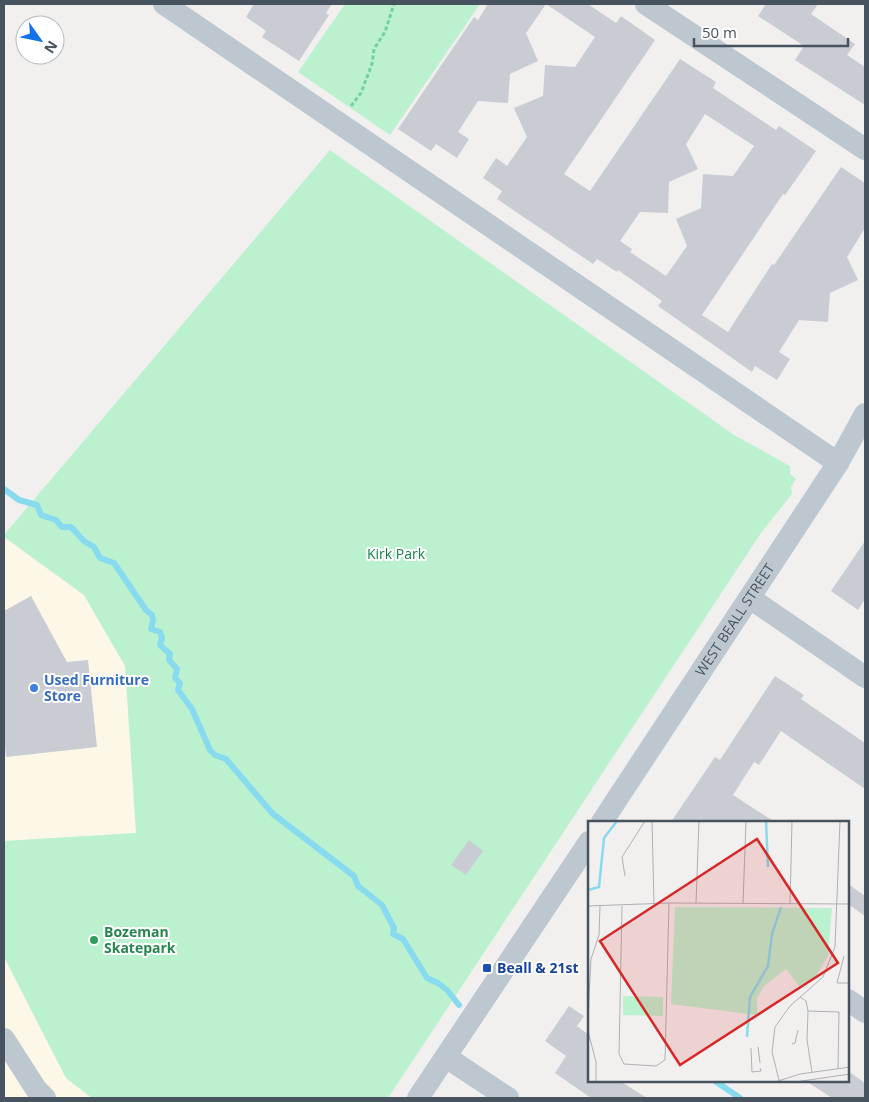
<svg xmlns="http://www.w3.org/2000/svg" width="869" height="1102" font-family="'Open Sans',sans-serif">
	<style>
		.commercial { fill: #fdf7e8 }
		.green { fill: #bcf1d0 }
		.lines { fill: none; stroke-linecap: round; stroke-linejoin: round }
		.stream { stroke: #88dbef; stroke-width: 6 }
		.building { fill: #c9ccd2; fill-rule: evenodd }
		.path { stroke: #73d0a1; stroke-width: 3; stroke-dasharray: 4 2.5; stroke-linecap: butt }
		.street { stroke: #bdc7cf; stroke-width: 22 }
		.shop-dot { fill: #3f7fe0; stroke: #fff; stroke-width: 2 }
		.leisure-dot { fill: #2e9e5b; stroke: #fff; stroke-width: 2 }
		.transit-dot { fill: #1a4fb4; stroke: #fff; stroke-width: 2 }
		.labels { text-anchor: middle; stroke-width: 4; stroke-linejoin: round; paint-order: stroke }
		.park-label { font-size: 14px; fill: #148249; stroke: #fff }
		.street-label { font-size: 14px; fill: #47535e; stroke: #fff }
		.shop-label { font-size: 14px; font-weight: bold; fill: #366cbe; stroke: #fff; text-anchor: start }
		.leisure-label { font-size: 14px; font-weight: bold; fill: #27864d; stroke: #fff; text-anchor: start }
		.transit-label { font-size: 14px; font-weight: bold; fill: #164399; stroke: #fff; text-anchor: start }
		.inset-river { fill: none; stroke: #88dbef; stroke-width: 2.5 }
		.inset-road { fill: none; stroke: #aeb1b5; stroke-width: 1 }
		.view { fill: #d62828; fill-opacity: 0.15; stroke: #d62828; stroke-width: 2.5 }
		.inset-edge { fill: none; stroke: #47535e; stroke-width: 2.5 }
	</style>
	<rect width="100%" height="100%" fill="#f2efef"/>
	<!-- commercial -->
	<path class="commercial" d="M 4,537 L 84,595 L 125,666 L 137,833 L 4,841 Z
		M 4,957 L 66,1078 L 92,1098 L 4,1098 Z"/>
	<!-- green -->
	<path class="green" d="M 345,4 L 480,4 L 390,135 L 298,72 Z
		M 330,150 L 734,435 L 790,466 L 790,474 L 796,479 L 791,487 L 792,494 L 761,533 L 388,1098 L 92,1098 L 66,1078 L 4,957 L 4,841 L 136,833 L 125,666 L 84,595 L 4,537 L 4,535 Z"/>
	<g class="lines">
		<!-- stream -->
		<path class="stream" d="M 4,489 L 19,500 L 37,505 L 41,515 L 56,520 L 62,527 L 71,527 L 84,541 L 94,547 L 100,558 L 114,563 L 146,610 L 152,615 L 153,621 L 151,629 L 160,632 L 162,638 L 160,645 L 170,654 L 169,660 L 177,669 L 175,678 L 180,683 L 178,690 L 192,709 L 210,750 L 215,755 L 226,759 L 273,814 L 354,876 L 358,886 L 382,905 L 394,928 L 393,934 L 403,939 L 427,978 L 438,983 L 447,990 L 459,1005
			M 715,1081 L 740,1098"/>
	</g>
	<!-- building -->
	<path class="building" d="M 254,4 L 332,4 L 326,13 L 329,15 L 299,61 L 262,37 L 266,31 L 246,17 Z
		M 488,4 L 588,4 L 616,23 L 621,16 L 655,40 L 564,174 L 590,191 L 680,59 L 716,82 L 713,88 L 776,130 L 779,126 L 816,151 L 785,195 L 783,194 L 702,315 L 728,332 L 772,264 L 774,265 L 841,167 L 865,183 L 865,228 L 847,257 L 858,280 L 830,293 L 828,322 L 799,320 L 779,352 L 790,359 L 777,380 L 755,366 L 752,372 L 658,306 L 662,301 L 618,270 L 617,272 L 597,259 L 593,264 L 497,199 L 502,191 L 483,178 L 496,158 L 507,166 L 527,137 L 514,108 L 543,96 L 545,65 L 575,67 L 595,37 L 546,4 L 526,33 L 538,61 L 510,74 L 508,103 L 478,101 L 458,132 L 469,139 L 457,158 L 436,144 L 431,151 L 398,129 L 474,17 L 478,20 ZM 705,114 L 754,146 L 733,176 L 703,174 L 701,208 L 676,219 L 687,246 L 666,276 L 630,252 L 632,249 L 620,241 L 640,212 L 668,213 L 669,182 L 698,169 L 686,144 Z
		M 766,4 L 818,4 L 811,14 L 855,44 L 847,55 L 865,67 L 865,105 L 795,60 L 804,46 L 758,16 Z
		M 865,541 L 865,599 L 858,610 L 831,591 Z
		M 31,596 L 67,662 L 88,660 L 97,747 L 6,757 L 4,737 L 4,611 Z
		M 775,676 L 804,695 L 801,699 L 865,743 L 865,789 L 781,731 L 759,765 L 754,762 L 733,795 L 775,822 L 671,822 L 715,757 L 720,760 Z
		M 469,840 L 483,851 L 466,875 L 451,865 Z
		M 848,884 L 865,896 L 865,916 L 848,904 Z
		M 569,1006 L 584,1016 L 577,1026 L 589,1035 L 589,1081 L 620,1081 L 647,1098 L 591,1098 L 555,1073 L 566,1056 L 545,1041 Z
		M 848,1071 L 865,1083 L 865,1098 L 832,1098 L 806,1081 L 848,1081 Z"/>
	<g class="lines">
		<!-- path -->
		<path class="path" d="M 351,106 L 361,93 L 372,64 L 374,49 L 385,32 L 394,4"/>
		<!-- street -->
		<g class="street">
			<path d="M 164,4 L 838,463"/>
			<path d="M 646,4 L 865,149"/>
			<path d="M 750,598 L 865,677"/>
			<path id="s1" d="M 602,822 L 838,463 L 865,414"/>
			<path d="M 848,1000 L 865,1012"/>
			<path d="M 4,1039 L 36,1089 L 45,1098"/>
			<path d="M 446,1057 L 508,1098"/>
			<path d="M 418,1098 L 589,842"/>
		</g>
	</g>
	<!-- markers -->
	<circle class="shop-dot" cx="34" cy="688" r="5"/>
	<circle class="leisure-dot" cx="94" cy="940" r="5"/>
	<rect class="transit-dot" x="482" y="963" width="10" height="10" rx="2.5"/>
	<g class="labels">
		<!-- park labels -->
		<g class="park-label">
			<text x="396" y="559">Kirk Park</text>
		</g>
		<!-- street labels -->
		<g class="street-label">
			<text dy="5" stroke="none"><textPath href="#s1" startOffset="242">WEST BEALL STREET</textPath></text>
		</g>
		<!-- shop labels -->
		<g class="shop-label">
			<text x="44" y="685">Used Furniture<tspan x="44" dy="16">Store</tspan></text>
		</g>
		<!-- leisure labels -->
		<g class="leisure-label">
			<text x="104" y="937">Bozeman<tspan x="104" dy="16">Skatepark</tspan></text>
		</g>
		<!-- transit labels -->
		<g class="transit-label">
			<text x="497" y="973">Beall &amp; 21st</text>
		</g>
	</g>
	<!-- overview -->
	<g transform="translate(588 821)">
		<rect width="261" height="261" fill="#f2efef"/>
		<path d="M 87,86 L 244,87 L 240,135 L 228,155 L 212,166 L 198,148 L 176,165 L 169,177 L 169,194 L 83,183 ZM 35,175 L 75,176 L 75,195 L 35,194 Z" fill="#bcf1d0"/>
		<path class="inset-river" d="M 178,0 L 180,46M 0,69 L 11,66 L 16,17 L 29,0M 159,216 L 162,176 L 180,145 L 184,113 L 193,86"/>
		<path class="inset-road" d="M 64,0 L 66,83M 37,55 L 34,36 L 57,0M 108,82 L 111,0M 155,82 L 158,0M 202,83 L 204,0M 0,85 L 81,82 L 262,83M 34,85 L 31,233 L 36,243 L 68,245 L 77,239 L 81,82M 256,135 L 249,162 L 262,162M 212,176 L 218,180 L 220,190 L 219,219 L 224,251M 220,190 L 251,191 L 250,247M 204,223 L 207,222 L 210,209M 170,226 L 172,242M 163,227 L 164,251 L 173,250 L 172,247M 191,259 L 184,231 L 187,206 L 202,185 L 235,156 L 247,126 L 252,0M 8,261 L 8,241 L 0,210 L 1,174 L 3,138 L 11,114 L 12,85M 187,261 L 212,253 L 262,246M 207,261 L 262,253"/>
		<path class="view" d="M 169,18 L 250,142 L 92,244 L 12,120 Z"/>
		<rect width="261" height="261" class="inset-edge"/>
	</g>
	<!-- border -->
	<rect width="869" height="1102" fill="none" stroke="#47535e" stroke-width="10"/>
	<!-- north arrow -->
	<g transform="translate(40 40) rotate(123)"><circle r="24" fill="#ffffff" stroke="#b5babf"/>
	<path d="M0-4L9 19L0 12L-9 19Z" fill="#1273e9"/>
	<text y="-8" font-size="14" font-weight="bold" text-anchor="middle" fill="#47535e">N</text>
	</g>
	<!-- scale -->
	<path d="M694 38v8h154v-8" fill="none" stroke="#47535e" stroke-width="2.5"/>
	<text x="702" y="38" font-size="15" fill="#47535e" stroke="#ffffff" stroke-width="4" paint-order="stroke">50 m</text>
</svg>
